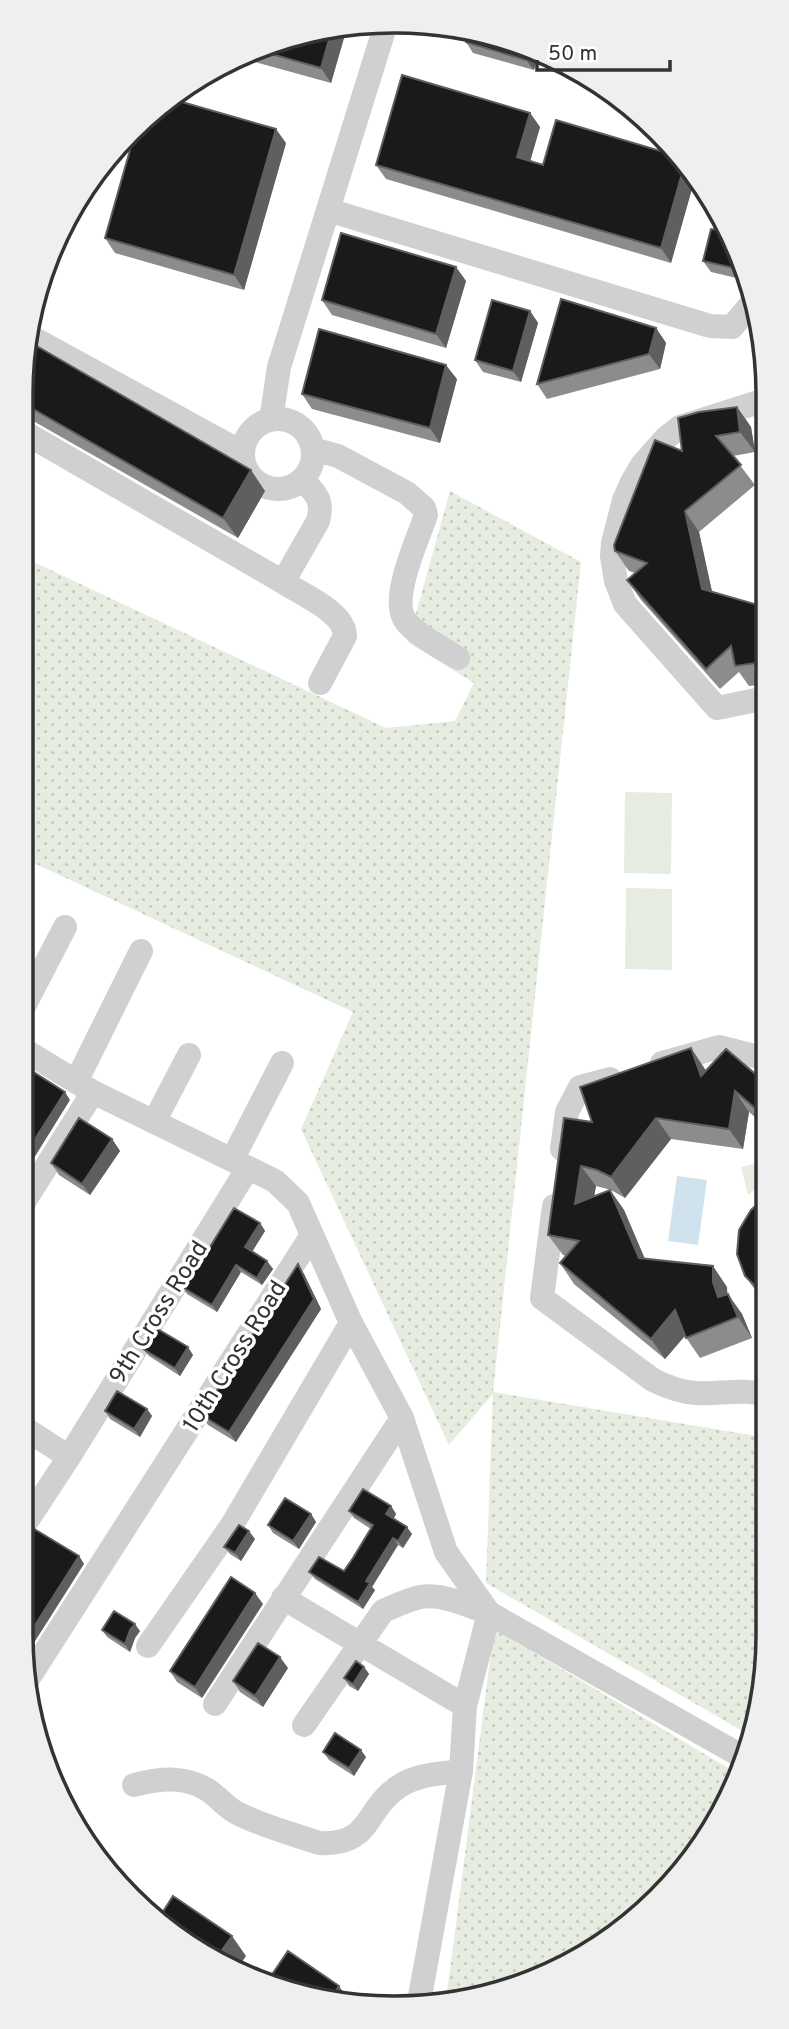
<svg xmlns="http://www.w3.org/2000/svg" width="789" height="2029" font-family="Overpass,sans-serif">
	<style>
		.grass { fill: url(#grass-dots) }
		.park { fill: #e6ecdf }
		.water { fill: #cfe2ee }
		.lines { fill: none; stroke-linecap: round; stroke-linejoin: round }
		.minor { stroke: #d0d0d0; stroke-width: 24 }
		.wall { fill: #8c8c8c }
		.shaded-wall { fill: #5f5f5f }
		.building { fill: #1a1a1a; stroke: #5f5f5f; stroke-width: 2 }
		.labels { text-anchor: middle; stroke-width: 7; stroke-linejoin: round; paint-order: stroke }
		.street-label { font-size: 24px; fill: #333; stroke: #fff }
		.rim { fill: none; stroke: #333; stroke-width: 3.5 }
	</style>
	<defs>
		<pattern id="grass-dots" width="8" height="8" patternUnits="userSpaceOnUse" patternTransform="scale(1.75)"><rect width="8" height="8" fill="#e6ecdf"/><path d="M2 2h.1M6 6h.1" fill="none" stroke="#c6cbc0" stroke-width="1.8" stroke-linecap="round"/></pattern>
	</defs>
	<rect width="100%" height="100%" fill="#fff"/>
	<!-- grass -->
	<path class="grass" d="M 450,491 L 581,562 L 493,1392 L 768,1438 L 768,1541 L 757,1556 L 768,1561 L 768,1634 L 755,1732 L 753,1737 L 486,1583 L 493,1394 L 449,1445 L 301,1129 L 353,1012 L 21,857 L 21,556 L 386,728 L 455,721 L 474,683 L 408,642 Z
		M 494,1629 L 735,1772 L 691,1862 L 602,1945 L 468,2001 L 446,2001 Z"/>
	<!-- park -->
	<path class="park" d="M 625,792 L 672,793 L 671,874 L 624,873 Z
		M 626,888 L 672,889 L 672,970 L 625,969 Z
		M 767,1161 L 767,1180 L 748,1195 L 741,1167 Z"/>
	<!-- water -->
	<path class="water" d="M 677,1176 L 707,1180 L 698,1245 L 668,1241 Z"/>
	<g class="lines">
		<!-- minor -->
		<path class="minor" d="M 328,210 L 710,326 L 732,327 L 752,303
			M 29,336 L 243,453
			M 765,400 L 680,427 L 666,438 L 642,465 L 632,482 L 624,500 L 613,543 L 612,556 L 616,581 L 625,604 L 717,708 L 766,698
			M243 454a35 35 0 1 1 70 0a35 35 0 1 1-70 0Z
			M 271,420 L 279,367 L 385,27
			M 21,434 L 27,434 L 283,582 L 318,521 C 324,500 316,494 302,479
			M 313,449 L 338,456 L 407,493 L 424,508 L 426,515 C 418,539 390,598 405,620 C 415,635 443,648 458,658
			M 283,582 C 301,594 345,612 345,636 L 320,683
			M 21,1012 L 65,927
			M 21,1048 L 93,1092 L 275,1181 L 298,1203 L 351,1323 L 402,1418 L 446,1552 L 489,1613 L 743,1757
			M 662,1063 L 719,1047 L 767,1059
			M 76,1082 L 141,951
			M 154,1122 L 189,1055
			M 562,1149 L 567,1112 L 580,1087 L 610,1079
			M 232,1160 L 282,1063
			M 554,1206 L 542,1298 L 653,1380 C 667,1387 680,1392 696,1393 C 719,1395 745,1387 767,1396
			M 21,1207 L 93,1092
			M 21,1426 L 69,1457
			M 21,1530 L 69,1457 L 248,1168
			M 283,1598 L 465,1706
			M 148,1646 L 232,1525 L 351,1323
			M 28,1679 L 312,1235
			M 215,1704 L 402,1418
			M 304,1725 L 383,1611 C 395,1606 407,1600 420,1597 C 442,1593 469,1606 489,1613 L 465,1706 L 461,1771 L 419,2002
			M 134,1785 C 161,1778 188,1775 212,1793 C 221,1800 227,1808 237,1813 C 262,1826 293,1834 319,1843 C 372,1846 364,1810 398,1787 C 417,1774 439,1774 461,1771"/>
	</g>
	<!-- wall -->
	<path class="wall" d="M 346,24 L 348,24 L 331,83 L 244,59 Z
		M 466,42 L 538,55 L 534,70 L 473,53 Z
		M 530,113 L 540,127 L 530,161 L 543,165 L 681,157 L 695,178 L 671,263 L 386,179 L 376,165 Z
		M 286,143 L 244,290 L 115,253 L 105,238 Z
		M 718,230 L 730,230 L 745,280 L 711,272 L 703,261 Z
		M 456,267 L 466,281 L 446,348 L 332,315 L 322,300 Z
		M 530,311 L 538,323 L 521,382 L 483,372 L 475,360 Z
		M 656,328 L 666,343 L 660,369 L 547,399 L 537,384 Z
		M 457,379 L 440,443 L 312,409 L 302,394 Z
		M 21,395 L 265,491 L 238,538 L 21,414 Z
		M 737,407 L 751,427 L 755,452 L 733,456 L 755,485 L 699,532 L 712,592 L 765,607 L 766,684 L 749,686 L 739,672 L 720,689 L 641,600 L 627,580 L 635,573 L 629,571 L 615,551 L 682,451 Z
		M 705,1069 L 706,1071 L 767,1084 L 767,1127 L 749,1112 L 743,1149 L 671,1139 L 625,1198 L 611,1190 L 596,1186 L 594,1196 L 610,1190 L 624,1210 L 645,1259 L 727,1287 L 727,1294 L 742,1314 L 752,1338 L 700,1358 L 685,1336 L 665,1359 L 574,1284 L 560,1263 L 566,1256 L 563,1255 L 548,1235 L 592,1122 Z
		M 112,1139 L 120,1151 L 90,1195 L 59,1175 L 51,1163 Z
		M 767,1198 L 767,1302 L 756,1291 L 745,1276 Z
		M 260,1223 L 265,1231 L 252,1252 L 267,1261 L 273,1269 L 262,1285 L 241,1272 L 217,1312 L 187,1294 L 182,1287 L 197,1268 Z
		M 298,1264 L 304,1274 L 321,1309 L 236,1442 L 208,1425 L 201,1415 Z
		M 143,1349 L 193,1355 L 180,1376 L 149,1356 Z
		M 147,1409 L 152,1416 L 140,1437 L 110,1419 L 105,1411 Z
		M 391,1506 L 396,1514 L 393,1519 L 412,1534 L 403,1548 L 398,1545 L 372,1587 L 375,1590 L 363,1609 L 315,1579 L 309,1572 L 344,1571 L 371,1529 L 354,1518 L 349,1511 Z
		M 311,1514 L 316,1522 L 299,1549 L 273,1533 L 268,1525 Z
		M 21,1536 L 79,1556 L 84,1564 L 30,1587 L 21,1582 Z
		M 255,1539 L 241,1561 L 230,1554 L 224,1547 Z
		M 263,1604 L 202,1698 L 177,1682 L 170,1671 Z
		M 102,1630 L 140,1631 L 135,1638 L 130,1652 L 107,1637 Z
		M 364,1667 L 369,1674 L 358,1691 L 349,1686 L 344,1678 Z
		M 288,1668 L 263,1707 L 240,1692 L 233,1681 Z
		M 323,1752 L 366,1757 L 354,1776 L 329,1760 Z"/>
	<!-- shaded-wall -->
	<path class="shaded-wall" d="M 346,24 L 348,24 L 331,83 L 321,68 L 332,29 Z
		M 529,51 L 538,55 L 534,70 L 526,60 Z
		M 530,113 L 540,127 L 527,172 L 517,157 Z
		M 276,129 L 286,143 L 244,290 L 234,275 Z
		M 685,163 L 695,178 L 671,263 L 661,248 Z
		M 456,267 L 466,281 L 446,348 L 436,334 Z
		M 530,311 L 538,323 L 521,382 L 513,371 Z
		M 656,328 L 666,343 L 660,369 L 649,354 Z
		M 446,365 L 457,379 L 440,443 L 430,428 Z
		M 737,407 L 751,427 L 755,452 L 740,432 Z
		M 251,470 L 265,491 L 238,538 L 223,518 Z
		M 685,511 L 699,532 L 716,610 L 702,589 Z
		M 691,1048 L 705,1069 L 716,1096 L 701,1076 Z
		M 735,1091 L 749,1112 L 743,1149 L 729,1129 Z
		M 65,1092 L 70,1100 L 21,1179 L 21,1161 Z
		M 767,1097 L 767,1125 L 756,1109 Z
		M 656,1118 L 671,1139 L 625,1198 L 611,1177 Z
		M 112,1139 L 120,1151 L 90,1195 L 82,1184 Z
		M 581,1166 L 596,1186 L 589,1224 L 575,1204 Z
		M 610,1190 L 624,1210 L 653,1278 L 639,1258 Z
		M 260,1223 L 265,1231 L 250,1255 L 245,1247 Z
		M 267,1261 L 273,1269 L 262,1285 L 257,1278 Z
		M 298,1264 L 304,1274 L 321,1309 L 236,1442 L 229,1432 Z
		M 236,1265 L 241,1272 L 217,1312 L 212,1305 Z
		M 713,1266 L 727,1287 L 728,1302 L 718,1297 L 713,1282 Z
		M 728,1294 L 742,1314 L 752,1338 L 738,1317 Z
		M 675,1310 L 689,1331 L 665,1359 L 651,1339 Z
		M 188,1347 L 193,1355 L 180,1376 L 175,1368 Z
		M 147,1409 L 152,1416 L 140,1437 L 134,1429 Z
		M 391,1506 L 396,1514 L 392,1522 L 386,1514 Z
		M 311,1514 L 316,1522 L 299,1549 L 293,1541 Z
		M 407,1527 L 412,1534 L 403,1548 L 398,1541 Z
		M 249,1531 L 255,1539 L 241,1561 L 235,1553 Z
		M 393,1538 L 398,1545 L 372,1587 L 375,1590 L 363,1609 L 358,1602 L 366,1581 Z
		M 79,1556 L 84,1564 L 25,1657 L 23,1644 Z
		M 255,1593 L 263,1604 L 202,1698 L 195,1687 Z
		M 135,1624 L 140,1631 L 135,1638 L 130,1652 L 125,1644 L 130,1630 Z
		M 280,1657 L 288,1668 L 263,1707 L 255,1696 Z
		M 364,1667 L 369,1674 L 358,1691 L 353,1684 Z
		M 361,1750 L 366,1757 L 354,1776 L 349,1768 Z
		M 232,1936 L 246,1956 L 238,1968 L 215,1960 Z
		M 339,1986 L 352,2005 L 345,2005 L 330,1999 Z"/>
	<!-- building -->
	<path class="building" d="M 332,29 L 321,68 L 264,52 Z
		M 469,32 L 492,34 L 529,51 L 526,60 L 466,42 Z
		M 402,75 L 530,113 L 517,157 L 543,165 L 556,120 L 681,157 L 685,163 L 661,248 L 376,165 Z
		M 175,100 L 276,129 L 234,275 L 105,238 L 134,136 Z
		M 721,217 L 730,230 L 742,270 L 703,261 L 711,229 L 718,230 Z
		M 341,233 L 456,267 L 436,334 L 322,300 Z
		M 561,299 L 656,328 L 649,354 L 537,384 Z
		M 492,300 L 530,311 L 513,371 L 475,360 Z
		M 319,329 L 446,365 L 430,428 L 302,394 Z
		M 28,341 L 251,470 L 223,518 L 21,402 Z
		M 737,407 L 740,432 L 716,436 L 741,465 L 685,511 L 702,589 L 765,607 L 766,669 L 764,669 L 756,663 L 735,666 L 731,646 L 706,669 L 627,580 L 647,563 L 615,551 L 614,545 L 655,440 L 682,451 L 678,418 L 699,412 Z
		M 691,1048 L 701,1076 L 726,1049 L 767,1084 L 767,1097 L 756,1109 L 735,1091 L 729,1129 L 656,1118 L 611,1177 L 597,1170 L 581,1166 L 575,1204 L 610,1190 L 639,1258 L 713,1266 L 713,1282 L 718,1297 L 728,1294 L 738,1317 L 686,1338 L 675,1310 L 651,1339 L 560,1263 L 579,1241 L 548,1235 L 564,1118 L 592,1122 L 580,1087 Z
		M 21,1064 L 65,1092 L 21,1161 Z
		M 79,1118 L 112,1139 L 82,1184 L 51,1163 Z
		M 767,1198 L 767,1295 L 762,1293 L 745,1276 L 737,1254 L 739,1230 L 751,1210 L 760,1202 Z
		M 234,1208 L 260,1223 L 245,1247 L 267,1261 L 257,1278 L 236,1265 L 212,1305 L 182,1287 L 194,1267 L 197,1268 Z
		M 298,1264 L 314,1299 L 229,1432 L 201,1415 Z
		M 156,1328 L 188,1347 L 175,1368 L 143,1349 Z
		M 117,1391 L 147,1409 L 134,1429 L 105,1411 Z
		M 363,1489 L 391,1506 L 386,1514 L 407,1527 L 398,1541 L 393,1538 L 366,1581 L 370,1583 L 358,1602 L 309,1572 L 319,1557 L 344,1571 L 353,1558 L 373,1525 L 349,1511 Z
		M 285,1498 L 311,1514 L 293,1541 L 268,1525 Z
		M 239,1525 L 249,1531 L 235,1553 L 224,1547 Z
		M 31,1527 L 79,1556 L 23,1644 L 21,1634 L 21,1602 L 32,1584 L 21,1578 L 21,1536 Z
		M 231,1577 L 255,1593 L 195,1687 L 170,1671 Z
		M 114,1611 L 135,1624 L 130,1630 L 125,1644 L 102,1630 Z
		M 258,1643 L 280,1657 L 255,1696 L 233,1681 Z
		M 356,1661 L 364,1667 L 353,1684 L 344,1678 Z
		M 335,1733 L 361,1750 L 349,1768 L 323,1752 Z
		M 173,1896 L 232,1936 L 215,1960 L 208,1958 L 159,1918 Z
		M 288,1951 L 339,1986 L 330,1999 L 269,1979 Z"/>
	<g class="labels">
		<!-- street labels -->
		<g class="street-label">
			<text transform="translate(158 1312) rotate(-58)" y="8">9th Cross Road</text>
			<text transform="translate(234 1356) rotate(-58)" y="8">10th Cross Road</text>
		</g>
	</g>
	<!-- crop -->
	<path d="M0 0H789V2029H0ZM394 33H395A361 361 0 0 1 756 394V1635A361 361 0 0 1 395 1996H394A361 361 0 0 1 33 1635V394A361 361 0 0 1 394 33Z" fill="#efefef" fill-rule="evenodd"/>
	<path class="rim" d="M394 33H395A361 361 0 0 1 756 394V1635A361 361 0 0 1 395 1996H394A361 361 0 0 1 33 1635V394A361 361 0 0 1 394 33Z"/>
	<!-- scale -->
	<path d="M537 60v10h133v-10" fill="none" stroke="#333333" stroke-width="3.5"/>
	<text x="548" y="60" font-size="21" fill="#333333" stroke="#ffffff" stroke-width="5" paint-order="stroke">50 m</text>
</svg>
